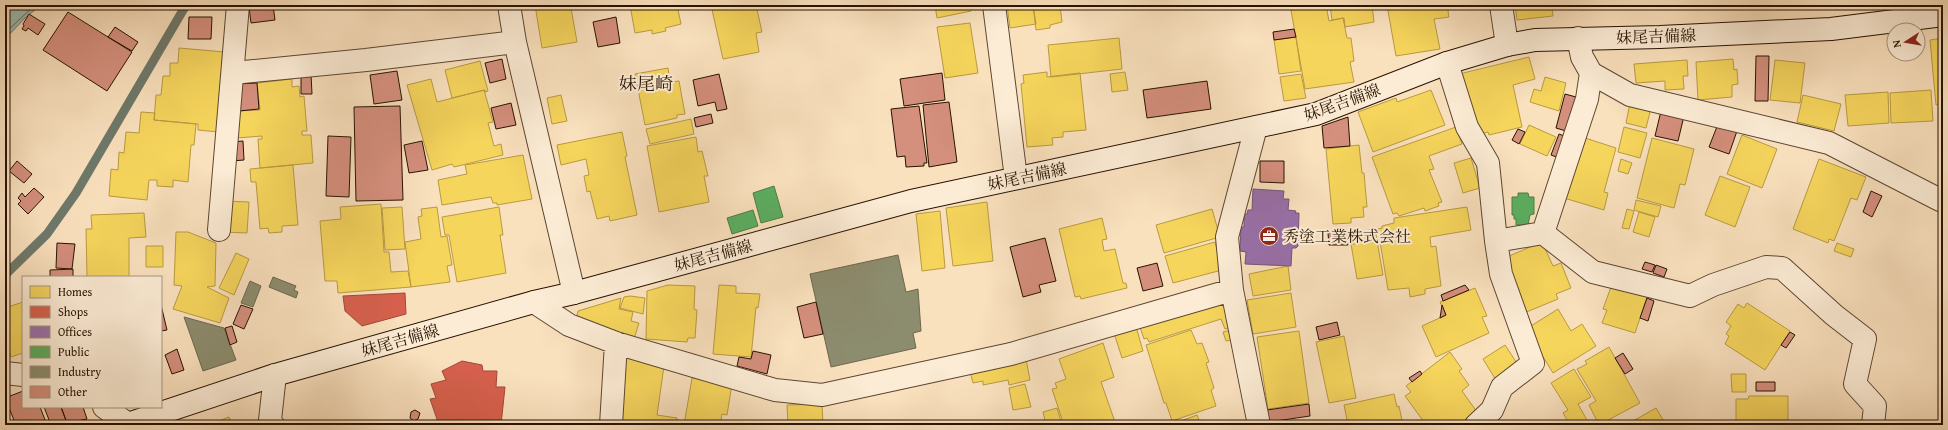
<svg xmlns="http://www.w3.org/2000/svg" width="1948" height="430" font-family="'Gentium Book Plus','Noto Serif JP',serif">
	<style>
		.water { fill: #9ebdb3; stroke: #6e796b }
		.homes { fill: #f6d55c; stroke: #b89a40 }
		.shops { fill: #d6604d; stroke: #a24936 }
		.offices { fill: #9970ab; stroke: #775478 }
		.public { fill: #5aae61; stroke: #4b7f44 }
		.industry { fill: #8c8c6e; stroke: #6e674d }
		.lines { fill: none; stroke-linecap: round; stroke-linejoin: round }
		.shore { stroke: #62685a; stroke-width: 1 }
		.stream { stroke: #6e796b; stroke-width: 9 }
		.building { fill: #d58f7d; stroke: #271200 }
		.street-casing { stroke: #5c4630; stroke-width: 24 }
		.secondary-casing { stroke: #271200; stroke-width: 24 }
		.street { stroke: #fcecd5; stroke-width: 22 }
		.secondary { stroke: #fcecd5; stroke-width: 22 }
		.labels { text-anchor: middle; stroke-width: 4; stroke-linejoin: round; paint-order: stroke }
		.street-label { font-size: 16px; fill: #271200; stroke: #fcecd5 }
		.poi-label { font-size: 16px; fill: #271200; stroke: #fcecd5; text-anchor: start }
		.quarter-label { font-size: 18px; fill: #271200; stroke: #fcecd5 }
	</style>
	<rect width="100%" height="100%" fill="#fae1be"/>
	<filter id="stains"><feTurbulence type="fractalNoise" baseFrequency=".005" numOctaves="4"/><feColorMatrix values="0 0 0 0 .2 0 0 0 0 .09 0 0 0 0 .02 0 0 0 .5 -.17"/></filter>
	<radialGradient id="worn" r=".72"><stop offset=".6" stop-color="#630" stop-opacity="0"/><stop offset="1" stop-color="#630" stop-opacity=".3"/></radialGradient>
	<!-- water -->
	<path class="water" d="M 5,5 L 41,5 L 25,18 L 5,39 Z"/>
	<!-- homes -->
	<path class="homes" d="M 535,5 L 573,5 L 573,8 L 571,8 L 577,42 L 542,48 Z
		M 630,5 L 677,5 L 681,24 L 665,28 L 666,31 L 652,34 L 652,30 L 635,33 Z
		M 711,5 L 756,5 L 762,32 L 756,33 L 759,52 L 723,59 Z
		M 935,5 L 970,5 L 971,11 L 937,18 Z
		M 1007,5 L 1033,5 L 1036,24 L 1010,28 Z
		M 1033,5 L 1060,5 L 1062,22 L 1050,25 L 1050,28 L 1036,30 Z
		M 1319,5 L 1326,5 L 1329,21 L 1343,18 L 1347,38 L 1351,38 L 1354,61 L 1350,62 L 1354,82 L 1305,89 L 1291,10 Z
		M 1330,5 L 1372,5 L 1374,22 L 1345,27 L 1344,18 L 1332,20 Z
		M 1387,5 L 1447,5 L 1449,17 L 1434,19 L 1440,49 L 1396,56 Z
		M 1515,5 L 1552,5 L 1553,16 L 1517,20 Z
		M 1581,5 L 1614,5 L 1582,10 Z
		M 970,23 L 978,73 L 945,78 L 937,27 Z
		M 1296,37 L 1301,71 L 1279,74 L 1274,40 Z
		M 1119,38 L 1122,69 L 1051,77 L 1048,45 Z
		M 1943,38 L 1943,104 L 1936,105 L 1930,40 Z
		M 179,48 L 225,52 L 218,132 L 198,130 L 198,124 L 154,120 L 156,95 L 161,95 L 163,76 L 170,76 L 170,63 L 178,63 Z
		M 1529,57 L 1535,79 L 1513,85 L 1522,127 L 1489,135 L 1488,132 L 1477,135 L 1459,74 Z
		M 1733,59 L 1734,70 L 1737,69 L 1738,84 L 1732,85 L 1732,97 L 1698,100 L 1696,62 Z
		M 1687,60 L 1688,76 L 1683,76 L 1684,89 L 1665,90 L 1665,81 L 1636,83 L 1634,64 Z
		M 1775,60 L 1805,63 L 1800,103 L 1770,100 Z
		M 480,61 L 488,91 L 485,92 L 485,90 L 452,98 L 445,70 Z
		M 668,68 L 670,82 L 679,81 L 685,114 L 677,115 L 677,118 L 645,125 L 635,74 Z
		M 1047,72 L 1047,77 L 1080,73 L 1086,130 L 1063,132 L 1063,137 L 1052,138 L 1053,145 L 1027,147 L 1021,84 L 1024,83 L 1023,75 Z
		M 1125,72 L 1128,90 L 1112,92 L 1110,74 Z
		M 1301,74 L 1306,98 L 1284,101 L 1280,77 Z
		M 1545,77 L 1566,83 L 1559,111 L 1530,102 L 1534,89 L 1541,91 Z
		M 292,79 L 292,87 L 299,86 L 300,97 L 304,96 L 307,131 L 302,131 L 302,135 L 311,135 L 313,163 L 260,168 L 258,139 L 262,139 L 262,136 L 237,138 L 235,111 L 260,110 L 257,83 Z
		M 431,79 L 437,102 L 484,90 L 493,122 L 488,123 L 494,146 L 501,144 L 503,155 L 454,167 L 452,164 L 432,170 L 407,85 Z
		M 1431,90 L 1445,125 L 1373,152 L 1358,112 L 1396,98 L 1397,102 Z
		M 1931,90 L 1933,121 L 1891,123 L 1890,93 Z
		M 1888,92 L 1889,123 L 1848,126 L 1845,95 Z
		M 561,95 L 567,121 L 552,124 L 547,98 Z
		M 1803,95 L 1841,104 L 1834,131 L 1797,122 Z
		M 1630,103 L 1651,108 L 1646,128 L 1626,123 Z
		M 141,112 L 155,113 L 154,120 L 196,124 L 194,145 L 191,145 L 188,182 L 173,180 L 173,187 L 157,186 L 157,180 L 149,180 L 147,200 L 109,196 L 111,169 L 118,170 L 119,152 L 124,153 L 126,132 L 139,133 Z
		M 691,119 L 694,134 L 650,144 L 646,129 Z
		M 1529,125 L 1556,137 L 1547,156 L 1520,144 Z
		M 1456,127 L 1462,144 L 1429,156 L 1434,169 L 1429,170 L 1442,202 L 1438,203 L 1439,206 L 1425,211 L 1424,208 L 1399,216 L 1397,213 L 1393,214 L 1372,157 Z
		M 1624,127 L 1647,133 L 1640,158 L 1618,152 Z
		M 622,132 L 627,156 L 625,157 L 637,215 L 610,221 L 609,216 L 597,219 L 590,191 L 587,192 L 584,176 L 589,175 L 586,159 L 561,165 L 557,145 Z
		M 1742,135 L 1777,149 L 1762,188 L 1727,174 Z
		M 696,137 L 698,152 L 702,151 L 708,176 L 704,176 L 709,202 L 659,212 L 647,146 Z
		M 1582,137 L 1616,148 L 1604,192 L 1608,193 L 1604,210 L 1564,198 Z
		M 1652,138 L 1694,149 L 1685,185 L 1680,184 L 1674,208 L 1637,198 Z
		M 1359,145 L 1362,173 L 1364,173 L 1367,207 L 1363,207 L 1364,217 L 1351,218 L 1351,223 L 1333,224 L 1326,149 Z
		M 523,155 L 532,199 L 497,205 L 497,203 L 493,203 L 491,197 L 442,205 L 438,180 L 467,174 L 465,165 Z
		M 1471,158 L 1480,188 L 1463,193 L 1454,163 Z
		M 1621,159 L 1632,163 L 1628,174 L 1618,171 Z
		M 1819,159 L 1866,177 L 1857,200 L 1851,198 L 1834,241 L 1829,239 L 1828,243 L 1793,229 Z
		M 293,165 L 298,225 L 282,226 L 282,232 L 269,233 L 268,228 L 260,229 L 256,182 L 251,182 L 250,169 Z
		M 1720,176 L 1750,187 L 1735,227 L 1705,215 Z
		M 1636,200 L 1661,206 L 1658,217 L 1634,210 Z
		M 225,201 L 249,202 L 247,233 L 223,232 Z
		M 987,202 L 993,261 L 953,266 L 946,208 Z
		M 381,204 L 384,252 L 389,252 L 391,272 L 408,271 L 411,287 L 338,293 L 337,281 L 325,281 L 320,221 L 341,219 L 340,207 Z
		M 402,207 L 405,249 L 385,250 L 382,208 Z
		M 437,207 L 441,237 L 447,236 L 452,265 L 447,266 L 450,282 L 411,287 L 405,242 L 421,239 L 418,217 L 422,216 L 421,209 Z
		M 499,207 L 503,235 L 500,235 L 506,273 L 457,282 L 449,235 L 445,235 L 442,217 Z
		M 1467,207 L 1471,230 L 1430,237 L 1431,247 L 1436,246 L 1441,286 L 1425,289 L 1425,294 L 1410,297 L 1409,288 L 1388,290 L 1378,229 L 1382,228 L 1382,226 L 1394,223 L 1394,218 Z
		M 1212,209 L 1220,237 L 1164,253 L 1156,225 Z
		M 1627,209 L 1634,211 L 1629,229 L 1622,228 Z
		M 940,211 L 945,268 L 922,271 L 916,214 Z
		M 1639,212 L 1655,217 L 1649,237 L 1633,232 Z
		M 144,213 L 146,237 L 129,238 L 129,277 L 87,277 L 86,229 L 92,229 L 91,215 Z
		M 1102,218 L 1107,239 L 1102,240 L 1104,251 L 1115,249 L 1123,283 L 1126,283 L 1127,288 L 1081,299 L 1080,296 L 1075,297 L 1059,229 Z
		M 1375,229 L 1383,275 L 1357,279 L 1351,244 L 1356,244 L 1354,233 Z
		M 176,232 L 188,232 L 216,243 L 215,286 L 207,287 L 229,298 L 220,323 L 173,309 L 182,286 L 174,285 Z
		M 1215,242 L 1222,270 L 1173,283 L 1165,256 Z
		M 1542,242 L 1553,266 L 1561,263 L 1571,288 L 1556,294 L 1558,299 L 1524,313 L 1502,259 Z
		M 1837,243 L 1854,249 L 1851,257 L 1834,251 Z
		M 146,246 L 163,246 L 163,267 L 146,267 Z
		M 236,253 L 249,259 L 234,295 L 219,288 Z
		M 1288,266 L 1291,290 L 1253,296 L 1249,274 Z
		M 668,285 L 695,286 L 694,309 L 697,310 L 695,338 L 688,338 L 687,342 L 646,339 L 647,291 Z
		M 719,285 L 736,286 L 736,293 L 760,294 L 758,308 L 756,307 L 751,357 L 713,354 Z
		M 1611,287 L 1647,297 L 1635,333 L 1602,323 L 1607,310 L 1603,309 Z
		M 1475,288 L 1487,316 L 1482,317 L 1489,333 L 1436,357 L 1422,326 L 1446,315 L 1440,302 Z
		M 1228,290 L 1235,326 L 1225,329 L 1221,319 L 1149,342 L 1147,338 L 1144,339 L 1138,321 Z
		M 1291,293 L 1296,327 L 1253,334 L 1247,300 Z
		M 630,296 L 645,298 L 643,314 L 620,308 L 624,297 Z
		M 621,298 L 619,309 L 633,312 L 631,321 L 639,323 L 634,339 L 575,323 L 578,311 Z
		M 23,302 L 23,353 L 11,357 L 5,339 L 5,308 Z
		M 1747,303 L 1790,331 L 1765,370 L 1725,344 L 1729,336 L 1726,334 L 1731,326 L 1726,322 L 1738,304 L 1744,308 Z
		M 1558,309 L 1571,331 L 1582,324 L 1596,346 L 1553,373 L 1526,329 Z
		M 1135,323 L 1143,351 L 1122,358 L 1113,330 Z
		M 1235,329 L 1237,339 L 1226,341 L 1223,332 Z
		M 1191,330 L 1197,344 L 1202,343 L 1209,362 L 1206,363 L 1214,388 L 1211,390 L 1216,406 L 1172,421 L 1166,403 L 1164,403 L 1146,345 Z
		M 1299,331 L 1309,403 L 1268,409 L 1257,337 Z
		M 1344,336 L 1356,398 L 1329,403 L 1316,342 Z
		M 1103,343 L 1114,377 L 1101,382 L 1115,422 L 1106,425 L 1064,425 L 1052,389 L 1057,388 L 1055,383 L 1066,379 L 1059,359 Z
		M 1505,345 L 1522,371 L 1499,385 L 1483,359 Z
		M 1609,347 L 1640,403 L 1599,425 L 1589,405 L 1596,401 L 1577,369 L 1587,364 L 1585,361 Z
		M 1450,352 L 1462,369 L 1459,371 L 1469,385 L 1462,391 L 1477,412 L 1467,425 L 1431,425 L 1427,420 L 1424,422 L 1405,396 L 1411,392 L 1406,386 Z
		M 624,356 L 664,366 L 657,415 L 677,418 L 676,425 L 617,425 Z
		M 1026,359 L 1030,380 L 1009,385 L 1008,380 L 983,385 L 983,381 L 973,383 L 970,371 Z
		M 1574,369 L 1591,397 L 1578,404 L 1588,422 L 1583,425 L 1570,425 L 1563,413 L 1568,410 L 1551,383 Z
		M 1731,374 L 1746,374 L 1746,392 L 1732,392 Z
		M 692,378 L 732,384 L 727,415 L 722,414 L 720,425 L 684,425 Z
		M 1025,384 L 1031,407 L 1013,410 L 1009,388 Z
		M 1394,394 L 1397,407 L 1399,406 L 1403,425 L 1348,425 L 1344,405 Z
		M 1749,396 L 1788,396 L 1788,425 L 1736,425 L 1736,399 L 1748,399 Z
		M 822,404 L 823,425 L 788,425 L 787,405 Z
		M 1057,408 L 1062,425 L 1046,425 L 1043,412 Z
		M 1656,408 L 1666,425 L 1626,425 Z
		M 1197,415 L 1201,425 L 1170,425 Z
		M 229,417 L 232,425 L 209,425 Z
		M 424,421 L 426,425 L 414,425 Z"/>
	<!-- shops -->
	<path class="shops" d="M 405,293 L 406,314 L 362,326 L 345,311 L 343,296 Z
		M 462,361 L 482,365 L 483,371 L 497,371 L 496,387 L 505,387 L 501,425 L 439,425 L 430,399 L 436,398 L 431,384 L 446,380 L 442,371 Z"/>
	<!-- offices -->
	<path class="offices" d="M 1253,189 L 1284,191 L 1283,199 L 1289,199 L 1288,210 L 1296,211 L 1295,213 L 1299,213 L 1298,246 L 1296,248 L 1292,248 L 1291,266 L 1245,264 L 1246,252 L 1240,251 L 1241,227 L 1244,227 L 1244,214 L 1247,214 L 1248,210 L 1252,210 Z"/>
	<!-- public -->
	<path class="public" d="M 774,186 L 783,217 L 761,223 L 753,193 Z
		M 1518,193 L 1528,193 L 1529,197 L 1534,197 L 1534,214 L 1530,215 L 1528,225 L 1516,225 L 1516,219 L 1514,219 L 1514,215 L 1512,215 L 1512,197 L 1518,197 Z
		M 753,210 L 758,226 L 732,234 L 727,218 Z"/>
	<!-- industry -->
	<path class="industry" d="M 898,255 L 906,292 L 918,289 L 921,331 L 913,333 L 916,348 L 831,367 L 810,274 Z
		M 273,277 L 296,286 L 294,290 L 298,292 L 296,298 L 269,287 Z
		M 250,281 L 261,286 L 253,307 L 241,303 Z
		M 184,317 L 224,328 L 236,360 L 203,371 Z"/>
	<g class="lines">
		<!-- shore -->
		<path class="shore" d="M 5,33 L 35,5"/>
		<!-- stream -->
		<path class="stream" d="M 5,275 L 47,234 L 76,193 L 186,5"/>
	</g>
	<!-- building -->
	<path class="building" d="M 265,5 L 273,5 L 275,20 L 251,23 L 249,7 Z
		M 1455,5 L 1468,5 L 1456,8 Z
		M 68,12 L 132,52 L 107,91 L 43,50 Z
		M 29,14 L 45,24 L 38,35 L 28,28 L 26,31 L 22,29 L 24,26 L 23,24 Z
		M 189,17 L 212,17 L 211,39 L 188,39 Z
		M 616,17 L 620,43 L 598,47 L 593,22 Z
		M 115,27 L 138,42 L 132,51 L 108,37 Z
		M 1294,29 L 1296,37 L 1274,40 L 1273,32 Z
		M 1756,56 L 1769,56 L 1768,101 L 1755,101 Z
		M 502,59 L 506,79 L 490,83 L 485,63 Z
		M 397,71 L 402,100 L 374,104 L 370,75 Z
		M 942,73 L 945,100 L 904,106 L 900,79 Z
		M 311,74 L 312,94 L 301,94 L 301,75 Z
		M 719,74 L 727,109 L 717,111 L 715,102 L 698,106 L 693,80 Z
		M 1207,81 L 1211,109 L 1147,118 L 1143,90 Z
		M 257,83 L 259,109 L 239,111 L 237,84 Z
		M 1565,94 L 1576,97 L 1566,131 L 1556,128 Z
		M 949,102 L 957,162 L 929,167 L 923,105 Z
		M 511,103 L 516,125 L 496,129 L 491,108 Z
		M 400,106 L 403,200 L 356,201 L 354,107 Z
		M 919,106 L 927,163 L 924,163 L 924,166 L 906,167 L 905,156 L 897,157 L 891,109 Z
		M 1661,111 L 1684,116 L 1678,141 L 1655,136 Z
		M 711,114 L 713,123 L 696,127 L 694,118 Z
		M 1348,117 L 1350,146 L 1324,148 L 1322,126 Z
		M 1718,124 L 1737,131 L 1729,154 L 1709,147 Z
		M 1518,129 L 1525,132 L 1519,144 L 1512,140 Z
		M 1559,134 L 1567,137 L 1559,158 L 1551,155 Z
		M 328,136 L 351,137 L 349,197 L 326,196 Z
		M 243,141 L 244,160 L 231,161 L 230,142 Z
		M 422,141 L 428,170 L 409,173 L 404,145 Z
		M 17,161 L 32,174 L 24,183 L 9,171 Z
		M 1260,161 L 1284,161 L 1284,183 L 1260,182 Z
		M 34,188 L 44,197 L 28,214 L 18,204 L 21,201 L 18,198 L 22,193 L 25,197 Z
		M 1871,191 L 1882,196 L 1872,217 L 1863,212 Z
		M 1328,233 L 1347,234 L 1348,245 L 1329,245 Z
		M 1045,238 L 1056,281 L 1039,285 L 1041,292 L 1023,297 L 1010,247 Z
		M 57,243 L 75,244 L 72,269 L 56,268 Z
		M 1645,262 L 1655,265 L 1652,272 L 1642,269 Z
		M 1157,263 L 1163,286 L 1143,291 L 1137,268 Z
		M 1656,265 L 1667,269 L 1664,277 L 1653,273 Z
		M 73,269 L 73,277 L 50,277 L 50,270 Z
		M 1465,285 L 1469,290 L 1443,301 L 1441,295 Z
		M 1647,298 L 1654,301 L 1648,321 L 1640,318 Z
		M 816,302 L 823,334 L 804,338 L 797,307 Z
		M 161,305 L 167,330 L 161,331 Z
		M 241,305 L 253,309 L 244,329 L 233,324 Z
		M 1442,305 L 1446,315 L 1440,318 Z
		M 1337,322 L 1340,335 L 1319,340 L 1316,327 Z
		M 232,326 L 237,342 L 230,345 L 225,328 Z
		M 1790,332 L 1795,335 L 1786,348 L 1781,345 Z
		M 177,349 L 184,370 L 172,374 L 165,355 Z
		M 753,351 L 771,355 L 767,374 L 737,366 L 739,357 L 751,359 Z
		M 1623,353 L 1633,369 L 1625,374 L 1615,358 Z
		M 1420,371 L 1422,374 L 1412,382 L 1409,378 Z
		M 1756,382 L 1775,382 L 1775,391 L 1756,391 Z
		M 23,391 L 23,407 L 40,407 L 47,425 L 16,425 L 5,398 Z
		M 1309,404 L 1310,416 L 1269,422 L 1267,410 Z
		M 44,407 L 61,407 L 67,423 L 51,425 Z
		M 61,407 L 83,407 L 87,419 L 67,423 Z
		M 415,410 L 420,413 L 418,419 L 414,421 L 410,418 L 411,412 Z"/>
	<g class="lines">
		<defs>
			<path id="street" d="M 509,5 L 515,42 L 574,293
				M 994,5 L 1016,178
				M 1501,5 L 1507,45
				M 1578,38 L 1582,57 L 1591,73 L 1630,95 L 1829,143 L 1940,200 L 1943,198
				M 1447,63 L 1467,127 L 1488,163 L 1496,241 L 1543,233 L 1593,272 L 1690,296 L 1713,285 L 1766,267 L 1782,268 L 1834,315 L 1865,339 L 1855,384 L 1875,406 L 1873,425
				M 233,73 L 366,60 L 515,42
				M 1256,127 L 1227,237 L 1232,290 L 1259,425
				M 219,230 L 238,5
				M 1543,233 L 1587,99 L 1591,73
				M 534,302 L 569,325 L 616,343 L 775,390 L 822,395 L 1011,354 L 1232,290
				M 5,373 L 23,375
				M 104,407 L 128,424
				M 273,425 L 270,420 L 275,375
				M 611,425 L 616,343
				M 1476,425 L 1492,410 L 1502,387 L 1533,363 L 1501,274 L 1496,241"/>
			<path id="secondary" d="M 125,425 L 275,375 L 534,302 L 574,293 L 911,201 L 1316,114 L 1447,63 L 1507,45 L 1535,40 L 1660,37 L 1831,29 L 1943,15"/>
		</defs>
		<!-- street casing -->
		<use href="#street" class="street-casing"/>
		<!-- secondary casing -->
		<use href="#secondary" class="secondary-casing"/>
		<!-- street -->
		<use href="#street" class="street"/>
		<!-- secondary -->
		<use href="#secondary" class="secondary"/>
	</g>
	<!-- icons -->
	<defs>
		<symbol id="office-disc" viewBox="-11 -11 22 22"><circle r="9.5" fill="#8f2418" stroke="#fcecd5"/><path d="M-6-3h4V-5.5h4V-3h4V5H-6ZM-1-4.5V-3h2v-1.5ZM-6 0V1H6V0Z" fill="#fff"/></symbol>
	</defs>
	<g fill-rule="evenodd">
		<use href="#office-disc" x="1258" y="225" width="22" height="22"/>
	</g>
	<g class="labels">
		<!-- street labels -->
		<g class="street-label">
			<text transform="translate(1656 36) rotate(-2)" y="6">妹尾吉備線</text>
			<text transform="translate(1342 102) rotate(-20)" y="6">妹尾吉備線</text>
			<text transform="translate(1027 176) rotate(-12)" y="6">妹尾吉備線</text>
			<text transform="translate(713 255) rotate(-15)" y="6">妹尾吉備線</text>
			<text transform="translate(400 340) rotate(-16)" y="6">妹尾吉備線</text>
		</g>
		<!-- poi labels -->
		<g class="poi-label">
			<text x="1283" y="242">秀塗工業株式会社</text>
		</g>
		<!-- quarter labels -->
		<g class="quarter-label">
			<text x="646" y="90">妹尾崎</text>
		</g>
	</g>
	<!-- margin -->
	<rect width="1948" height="430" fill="none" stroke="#fae1be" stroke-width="20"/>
	<rect x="6" y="6" width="1936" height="418" fill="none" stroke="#271200" stroke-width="2"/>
	<rect x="10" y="10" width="1928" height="410" fill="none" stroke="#271200"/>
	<!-- legend -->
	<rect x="22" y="276" width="140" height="132" fill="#fcecd5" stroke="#a79580"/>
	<rect x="30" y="286" width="20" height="12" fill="#f6d55c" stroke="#a79580"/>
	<text x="58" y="296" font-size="12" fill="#271200">Homes</text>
	<rect x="30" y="306" width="20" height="12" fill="#d6604d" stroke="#a79580"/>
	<text x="58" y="316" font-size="12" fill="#271200">Shops</text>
	<rect x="30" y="326" width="20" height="12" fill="#9970ab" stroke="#a79580"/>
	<text x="58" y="336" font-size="12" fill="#271200">Offices</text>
	<rect x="30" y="346" width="20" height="12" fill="#5aae61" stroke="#a79580"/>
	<text x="58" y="356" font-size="12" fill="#271200">Public</text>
	<rect x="30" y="366" width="20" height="12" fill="#8c8c6e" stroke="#a79580"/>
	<text x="58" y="376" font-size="12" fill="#271200">Industry</text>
	<rect x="30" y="386" width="20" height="12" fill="#d58f7d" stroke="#a79580"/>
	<text x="58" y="396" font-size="12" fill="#271200">Other</text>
	<!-- north arrow -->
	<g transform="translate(1906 42) rotate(258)"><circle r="19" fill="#fcecd5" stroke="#a79580"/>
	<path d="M0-3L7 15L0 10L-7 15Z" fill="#8f2418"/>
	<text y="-6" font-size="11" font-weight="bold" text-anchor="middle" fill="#271200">N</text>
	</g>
	<rect width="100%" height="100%" filter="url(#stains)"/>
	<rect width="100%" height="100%" fill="url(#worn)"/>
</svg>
